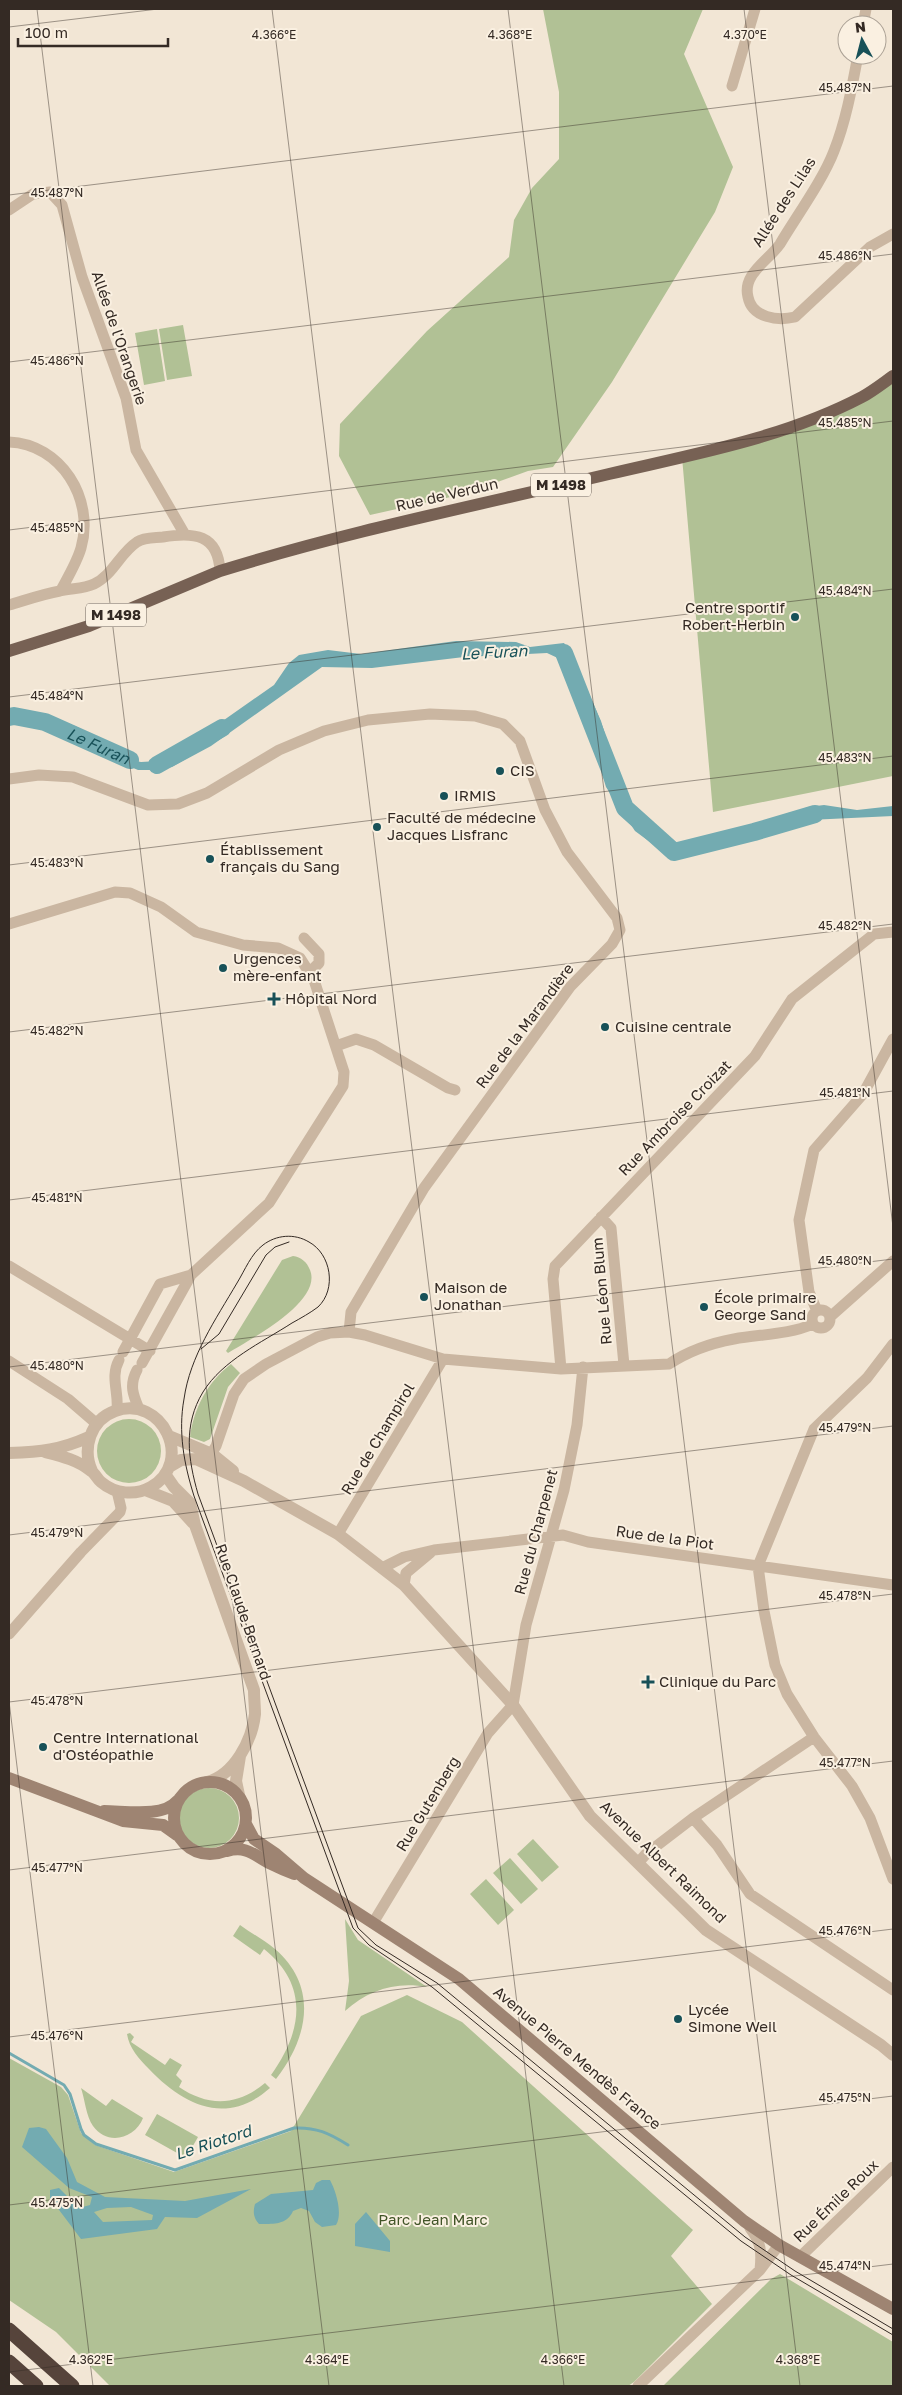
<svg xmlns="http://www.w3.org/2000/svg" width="902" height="2395" font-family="'Golos Text',sans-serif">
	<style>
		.green { fill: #b1c195 }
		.water { fill: #73abb1; fill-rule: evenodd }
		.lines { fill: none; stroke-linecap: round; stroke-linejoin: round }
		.stream { stroke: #73abb1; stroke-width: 3 }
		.river { stroke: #73abb1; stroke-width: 18 }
		.minor { stroke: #cab6a1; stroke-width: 11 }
		.tertiary { stroke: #cab6a1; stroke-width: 12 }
		.secondary { stroke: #9e8472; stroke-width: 12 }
		.primary { stroke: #776154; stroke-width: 12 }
		.motorway { stroke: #56443b; stroke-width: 15 }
		.tram { stroke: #342a24; stroke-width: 1 }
		.ticks { fill: none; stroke: #342a24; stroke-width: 1; stroke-opacity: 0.45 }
		.poi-dot { fill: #185158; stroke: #faf0e1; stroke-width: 2 }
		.labels { text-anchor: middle; stroke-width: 4; stroke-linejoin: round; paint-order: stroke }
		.shield { fill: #faf0e1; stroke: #6f655d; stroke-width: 1 }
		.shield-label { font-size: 14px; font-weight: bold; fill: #342a24 }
		.street-label { font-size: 15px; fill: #342a24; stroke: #faf0e1 }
		.poi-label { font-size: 15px; fill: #342a24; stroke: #faf0e1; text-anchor: start }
		.park-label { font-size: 15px; fill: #415427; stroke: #faf0e1 }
		.water-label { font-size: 16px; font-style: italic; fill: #185158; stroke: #faf0e1 }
		.ticks-label { font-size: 12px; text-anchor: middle; fill: #342a24; stroke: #faf0e1; stroke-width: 4; stroke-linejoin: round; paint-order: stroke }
	</style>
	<rect width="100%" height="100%" fill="#f2e6d5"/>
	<!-- green -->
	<path class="green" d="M 543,9 L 703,9 L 684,54 L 733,167 L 715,212 L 612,382 L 553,467 L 528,471 L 464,494 L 370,515 L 339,456 L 340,424 L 427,331 L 509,257 L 514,220 L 532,188 L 559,159 L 559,92 Z
		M 183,325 L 192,376 L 167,380 L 159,329 Z
		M 157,329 L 165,381 L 144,385 L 135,333 Z
		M 893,376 L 893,776 L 713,812 L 682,457 L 787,429 Z
		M 293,1256 C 301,1257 307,1262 310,1270 C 323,1302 249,1340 228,1353 L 226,1351 L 282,1260 Z
		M 231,1364 L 240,1373 L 228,1387 L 210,1439 L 204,1442 L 190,1437 C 194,1407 208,1382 231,1364 Z
		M97 1451a32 32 0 1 1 64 0a32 32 0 1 1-64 0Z
		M179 1818a30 30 0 1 1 60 0a30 30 0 1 1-60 0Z
		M 533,1839 L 559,1867 L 542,1882 L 517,1854 Z
		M 510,1858 L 538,1889 L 521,1904 L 493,1873 Z
		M 486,1879 L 514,1910 L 498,1925 L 470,1894 Z
		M 345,1919 L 358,1940 L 427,1987 C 396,1981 368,1990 345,2011 L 349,1981 Z
		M 240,1925 C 251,1933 264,1940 275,1949 C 319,1987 308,2038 276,2079 L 271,2075 C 302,2032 310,1986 264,1949 L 260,1955 L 233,1936 Z
		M 407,1995 L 462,2022 L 693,2230 L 671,2256 L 712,2304 L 634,2382 L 628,2386 L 110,2386 L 56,2332 L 9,2300 L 9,2058 L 61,2087 L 68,2095 L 81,2133 L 95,2145 L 174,2172 L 291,2131 L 361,2016 Z
		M 130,2033 L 134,2037 L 131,2042 L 165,2065 L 170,2058 L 182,2065 L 176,2075 L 182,2081 L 179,2087 C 208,2107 238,2106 265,2083 L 270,2088 C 227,2126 184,2106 149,2069 C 139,2059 129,2048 127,2034 Z
		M 81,2088 L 106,2106 L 112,2099 L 143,2118 C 135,2139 107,2146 93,2126 C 86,2116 85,2100 81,2088 Z
		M 157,2114 L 198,2137 L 186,2158 L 145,2135 Z
		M 780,2274 L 893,2342 L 893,2386 L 663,2386 L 771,2279 Z"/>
	<!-- water -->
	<path class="water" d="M 456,641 L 516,642 L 530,647 L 564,643 L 570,651 L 601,721 L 605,734 L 609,774 L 621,798 L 630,808 L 638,825 L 658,838 L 675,843 L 705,845 L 717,842 L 745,828 L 766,823 L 808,807 L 824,805 L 857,810 L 893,806 L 893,816 L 788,821 L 762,835 L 739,838 L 704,851 L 668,852 L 658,848 L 635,831 L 606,787 L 602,774 L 601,756 L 584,695 L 562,660 L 547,653 L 464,657 L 372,668 L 322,667 L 211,746 L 172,767 L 154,770 L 138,770 L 126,765 L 98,743 L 57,727 L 9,721 L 9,712 L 16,712 L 35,719 L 54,720 L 75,726 L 109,743 L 126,759 L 141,762 L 158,761 L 198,744 L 224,720 L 274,685 L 289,663 L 299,655 L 328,650 L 361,654 Z
		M 39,2127 L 46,2129 L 67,2158 L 77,2182 L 105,2197 L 185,2201 L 251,2189 L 197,2218 L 165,2217 L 157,2229 L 81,2239 L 50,2198 L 50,2190 L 59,2188 L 79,2208 L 90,2205 L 92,2197 L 69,2188 L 22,2147 L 29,2128 ZM 131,2207 L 153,2215 L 152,2220 L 103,2222 L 94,2212 L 107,2208 Z
		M 322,2180 L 330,2180 C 336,2191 343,2214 336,2225 L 322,2227 L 315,2222 L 309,2211 L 301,2208 L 293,2211 C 287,2225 273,2224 259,2224 C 253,2217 253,2212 255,2204 L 271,2194 L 313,2190 L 316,2183 Z
		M 366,2212 L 390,2241 L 390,2252 L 355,2246 L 355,2224 Z"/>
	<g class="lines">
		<!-- stream -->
		<path class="stream" d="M 9,2053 L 64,2085 L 70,2094 L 81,2129 L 84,2135 L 96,2144 L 175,2170 L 294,2128 C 316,2127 329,2133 348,2145"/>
		<!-- river -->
		<g class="river">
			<path d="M 564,653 L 625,808 L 674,852 L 754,832 L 815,814"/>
			<path id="s1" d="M 9,717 L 14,716 L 45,722 L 130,760"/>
			<path d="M 157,765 L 222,728"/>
		</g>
		<!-- minor -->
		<path class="minor" d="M 863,25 L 866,9
			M 858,55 C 852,87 846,121 834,151 C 823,180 796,217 780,244 C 769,260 742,274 748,297 C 752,318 778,321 795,317 L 870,247 L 893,234
			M 732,86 L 755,9
			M 9,210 L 33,194 L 50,192 L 62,205 L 82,277 L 126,398 L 136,450 L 184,533
			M 9,442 C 61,444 95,499 81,548 C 77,562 68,577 61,590
			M 9,605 C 26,600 43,594 60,591 C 72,588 83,589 94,584 C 113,575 120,553 137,542 C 144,537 155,538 163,537 C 194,532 218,534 220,571
			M 9,779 L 39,775 L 73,777 L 148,805 L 178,804 L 207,793 L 279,750 L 324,731 L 368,720 L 430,714 L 475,716 L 503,724 L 520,741 L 545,810 L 567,852 L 617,918 L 620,930 L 612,944 L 570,987 L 424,1188 L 351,1312 L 349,1332
			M 9,924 L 115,892 L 130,893 L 161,907 L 196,932 L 243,945 L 278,948 L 300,958 L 314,980 L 344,1072 L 343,1086 L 269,1203 L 191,1275
			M 304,938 L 319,954 L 319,963 L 310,972
			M 336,1046 L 356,1039 L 374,1045 L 448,1088 L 455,1090
			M 601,1217 L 611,1228 L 624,1365
			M 9,1266 L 150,1351
			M812 1319a9 9 0 1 1 18 0a9 9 0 1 1-18 0Z
			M 817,1311 L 809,1292 L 799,1220 L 814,1150 L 863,1094 L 893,1039
			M 830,1317 L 893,1261
			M 893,1344 L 867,1378 L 814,1429 L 758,1566 L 764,1611 L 775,1665 L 787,1694 L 814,1737 L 852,1786 L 870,1818 L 893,1879
			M 123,1352 L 160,1284 L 191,1275 L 142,1363
			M 9,1361 L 68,1399 L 97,1424
			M 561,1369 L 553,1279 L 555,1266 L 755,1056 L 792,999 L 874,934 L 893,932
			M 137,1370 C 129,1385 133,1395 139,1409
			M 117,1410 C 119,1392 110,1377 119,1360
			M 207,1461 L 216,1446 L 234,1394 L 244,1379 L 266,1364 L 317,1337 L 330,1333 L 349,1332 L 365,1335 L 443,1359 L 561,1369 L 669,1364 C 687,1352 712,1343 734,1339 C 760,1334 788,1335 813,1324
			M 338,1534 L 443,1359
			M 382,1568 L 404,1557 L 434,1550 L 563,1535 L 588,1542 L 893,1585
			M 404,1585 L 406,1573 L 430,1553
			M 9,1634 L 81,1552 L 120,1512 L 121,1508 L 117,1491
			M 693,1818 L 717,1845 L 750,1894 L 893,1990
			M 638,1863 L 646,1854 L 693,1818 L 814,1737
			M 373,1923 L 488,1733 L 513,1705 L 526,1625 L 564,1490 L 577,1425 L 583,1367
			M 750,2228 C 761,2242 762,2252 760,2270
			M 800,2257 L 893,2167
			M 638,2386 L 760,2270 L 779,2245"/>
		<!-- tertiary -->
		<path class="tertiary" d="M 169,1436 L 212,1454 L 233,1471
			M 45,1452 C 61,1456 78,1460 91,1471 C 95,1473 97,1479 101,1482 C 115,1494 135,1496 151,1487 C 195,1462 162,1394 115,1411 C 90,1420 82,1449 92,1471
			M 9,1453 C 41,1452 60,1450 89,1437
			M 169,1467 L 181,1460 L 196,1459 L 244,1481 L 338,1534 L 404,1585 L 513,1705 L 590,1816 L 706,1930 L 881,2045 L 893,2055
			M 165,1474 L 174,1487 L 190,1503 L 195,1525 L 254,1690 C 254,1698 255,1707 255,1714 C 252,1741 234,1775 207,1782
			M 145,1490 L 173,1501 L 193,1523
			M 239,1795 L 236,1781 L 240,1756"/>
		<!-- secondary -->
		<path class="secondary" d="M 9,1778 L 123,1821 L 163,1825 L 177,1835
			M174 1818a36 36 0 1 1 72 0a36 36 0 1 1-72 0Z
			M 104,1811 C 125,1811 163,1818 177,1801
			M 246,1824 L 254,1839 L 276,1854 L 304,1878 L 459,1979 L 744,2221 L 779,2245 L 893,2309
			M 227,1851 C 247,1845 255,1856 271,1864 C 279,1868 286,1871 294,1874"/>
		<!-- primary -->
		<path class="primary" d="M 9,651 L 89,626 L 220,571 C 348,531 479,505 609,474 C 694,454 784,438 862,397 C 873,391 883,383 893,376"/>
		<!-- motorway -->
		<path class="motorway" d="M 9,2330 L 72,2386
			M 9,2362 L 36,2386"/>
		<!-- tram -->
		<path class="tram" d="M 201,1349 L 219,1334 L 266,1255 L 275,1247 L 289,1242
			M 893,2329 L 795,2271 L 745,2237 L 437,1983 L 376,1945 L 358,1928 L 198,1494 C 188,1459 183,1425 203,1392 C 223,1360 261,1343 292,1323 C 301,1318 310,1313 318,1307 C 337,1289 331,1254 309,1242 C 294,1233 276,1235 263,1245 C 251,1254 245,1270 237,1283 C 216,1319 190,1356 184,1399 C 178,1432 184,1464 194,1496 L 353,1928 L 369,1945 L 432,1987 L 741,2241 L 791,2275 L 893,2335"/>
	</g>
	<!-- ticks -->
	<path class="ticks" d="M 37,9 L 329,2386M 272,9 L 564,2386M 508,9 L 800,2386M 744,9 L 893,1227M 9,27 L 158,9M 9,195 L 893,86M 9,362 L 893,254M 9,530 L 893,421M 9,697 L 893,589M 9,865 L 893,756M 9,1032 L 893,924M 9,1200 L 893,1091M 9,1367 L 893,1259M 9,1535 L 893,1426M 9,1701 L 93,2386M 9,1702 L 893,1594M 9,1870 L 893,1761M 9,2037 L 893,1929M 9,2205 L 893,2096M 9,2372 L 893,2264"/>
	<!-- markers -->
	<g class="poi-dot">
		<circle cx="795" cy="617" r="5"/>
		<circle cx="500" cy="771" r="5"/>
		<circle cx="444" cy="796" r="5"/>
		<circle cx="377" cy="827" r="5"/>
		<circle cx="210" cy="859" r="5"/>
		<circle cx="223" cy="968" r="5"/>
		<path d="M271.5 991.5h5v5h5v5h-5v5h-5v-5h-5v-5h5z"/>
		<circle cx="605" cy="1027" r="5"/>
		<circle cx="424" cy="1297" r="5"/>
		<circle cx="704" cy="1307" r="5"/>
		<path d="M645.5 1674.5h5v5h5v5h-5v5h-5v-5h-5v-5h5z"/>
		<circle cx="43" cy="1747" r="5"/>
		<circle cx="678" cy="2019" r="5"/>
	</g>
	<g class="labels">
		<!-- shield labels -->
		<g class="shield">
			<rect x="531" y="473.5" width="60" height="23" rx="4"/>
			<rect x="86" y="603.5" width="60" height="23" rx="4"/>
		</g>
		<g class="shield-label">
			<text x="561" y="490">M 1498</text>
			<text x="116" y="620">M 1498</text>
		</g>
		<!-- street labels -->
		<g class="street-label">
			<text transform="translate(784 202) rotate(-57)" y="5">Allée des Lilas</text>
			<text transform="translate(119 338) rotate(71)" y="5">Allée de l'Orangerie</text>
			<text transform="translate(447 495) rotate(-13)" y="5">Rue de Verdun</text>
			<text transform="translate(525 1026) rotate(-53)" y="5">Rue de la Marandière</text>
			<text transform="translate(675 1118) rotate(-46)" y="5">Rue Ambroise Croizat</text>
			<text transform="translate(602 1291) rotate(-95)" y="5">Rue Léon Blum</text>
			<text transform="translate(378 1439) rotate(-59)" y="5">Rue de Champirol</text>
			<text transform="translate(536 1532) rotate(-75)" y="5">Rue du Charpenet</text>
			<text transform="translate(665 1538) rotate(8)" y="5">Rue de la Piot</text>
			<text transform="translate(243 1612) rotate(71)" y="5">Rue Claude Bernard</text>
			<text transform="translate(428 1804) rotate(-59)" y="5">Rue Gutenberg</text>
			<text transform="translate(663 1862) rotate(44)" y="5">Avenue Albert Raimond</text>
			<text transform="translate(577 2058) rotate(40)" y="5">Avenue Pierre Mendès France</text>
			<text transform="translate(836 2201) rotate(-44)" y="5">Rue Émile Roux</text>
		</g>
		<!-- poi labels -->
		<g class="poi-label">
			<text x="785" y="613" text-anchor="end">Centre sportif<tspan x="785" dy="17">Robert-Herbin</tspan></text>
			<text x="510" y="776">CIS</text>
			<text x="454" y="801">IRMIS</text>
			<text x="387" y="823">Faculté de médecine<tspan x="387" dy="17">Jacques Lisfranc</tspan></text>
			<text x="220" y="855">Établissement<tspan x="220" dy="17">français du Sang</tspan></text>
			<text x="233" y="964">Urgences<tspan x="233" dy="17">mère-enfant</tspan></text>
			<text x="285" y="1004">Hôpital Nord</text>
			<text x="615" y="1032">Cuisine centrale</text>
			<text x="434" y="1293">Maison de<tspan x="434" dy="17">Jonathan</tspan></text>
			<text x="714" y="1303">École primaire<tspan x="714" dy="17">George Sand</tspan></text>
			<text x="659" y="1687">Clinique du Parc</text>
			<text x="53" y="1743">Centre International<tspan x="53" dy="17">d'Ostéopathie</tspan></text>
			<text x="688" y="2015">Lycée<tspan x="688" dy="17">Simone Weil</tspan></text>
		</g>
		<!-- park labels -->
		<g class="park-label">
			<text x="433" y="2225">Parc Jean Marc</text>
		</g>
		<!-- water labels -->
		<g class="water-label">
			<text transform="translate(494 652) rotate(-3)" y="6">Le Furan</text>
			<text dy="6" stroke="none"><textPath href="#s1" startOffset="95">Le Furan</textPath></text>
			<text transform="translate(213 2142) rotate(-18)" y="6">Le Riotord</text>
		</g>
	</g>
	<g class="ticks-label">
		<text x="274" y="39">4.366°E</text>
		<text x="510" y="39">4.368°E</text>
		<text x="745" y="39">4.370°E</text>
		<text x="845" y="92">45.487°N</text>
		<text x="57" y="197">45.487°N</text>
		<text x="845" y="260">45.486°N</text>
		<text x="57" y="365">45.486°N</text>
		<text x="845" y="427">45.485°N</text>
		<text x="57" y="532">45.485°N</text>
		<text x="845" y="595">45.484°N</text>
		<text x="57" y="700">45.484°N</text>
		<text x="845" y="762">45.483°N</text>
		<text x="57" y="867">45.483°N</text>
		<text x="845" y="930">45.482°N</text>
		<text x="57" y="1035">45.482°N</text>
		<text x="845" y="1097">45.481°N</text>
		<text x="57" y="1202">45.481°N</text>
		<text x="845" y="1265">45.480°N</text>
		<text x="57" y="1370">45.480°N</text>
		<text x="845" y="1432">45.479°N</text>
		<text x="57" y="1537">45.479°N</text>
		<text x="845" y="1600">45.478°N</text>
		<text x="57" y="1705">45.478°N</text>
		<text x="845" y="1767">45.477°N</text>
		<text x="57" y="1872">45.477°N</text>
		<text x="845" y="1935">45.476°N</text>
		<text x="57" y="2040">45.476°N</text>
		<text x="845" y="2102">45.475°N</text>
		<text x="57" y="2207">45.475°N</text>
		<text x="845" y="2270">45.474°N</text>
		<text x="91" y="2364">4.362°E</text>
		<text x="327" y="2364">4.364°E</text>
		<text x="563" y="2364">4.366°E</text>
		<text x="798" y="2364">4.368°E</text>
	</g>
	<!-- border -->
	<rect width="902" height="2395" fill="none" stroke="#342a24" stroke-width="20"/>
	<!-- north arrow -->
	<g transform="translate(862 40) rotate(353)"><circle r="24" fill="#faf0e1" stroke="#aba195"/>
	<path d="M0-4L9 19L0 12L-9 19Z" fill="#185158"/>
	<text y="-8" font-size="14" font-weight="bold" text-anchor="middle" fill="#342a24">N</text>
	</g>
	<!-- scale -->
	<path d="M18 38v8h150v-8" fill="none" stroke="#342a24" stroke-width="2.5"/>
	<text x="25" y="38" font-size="15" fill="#342a24" stroke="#faf0e1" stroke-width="4" paint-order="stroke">100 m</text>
</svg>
